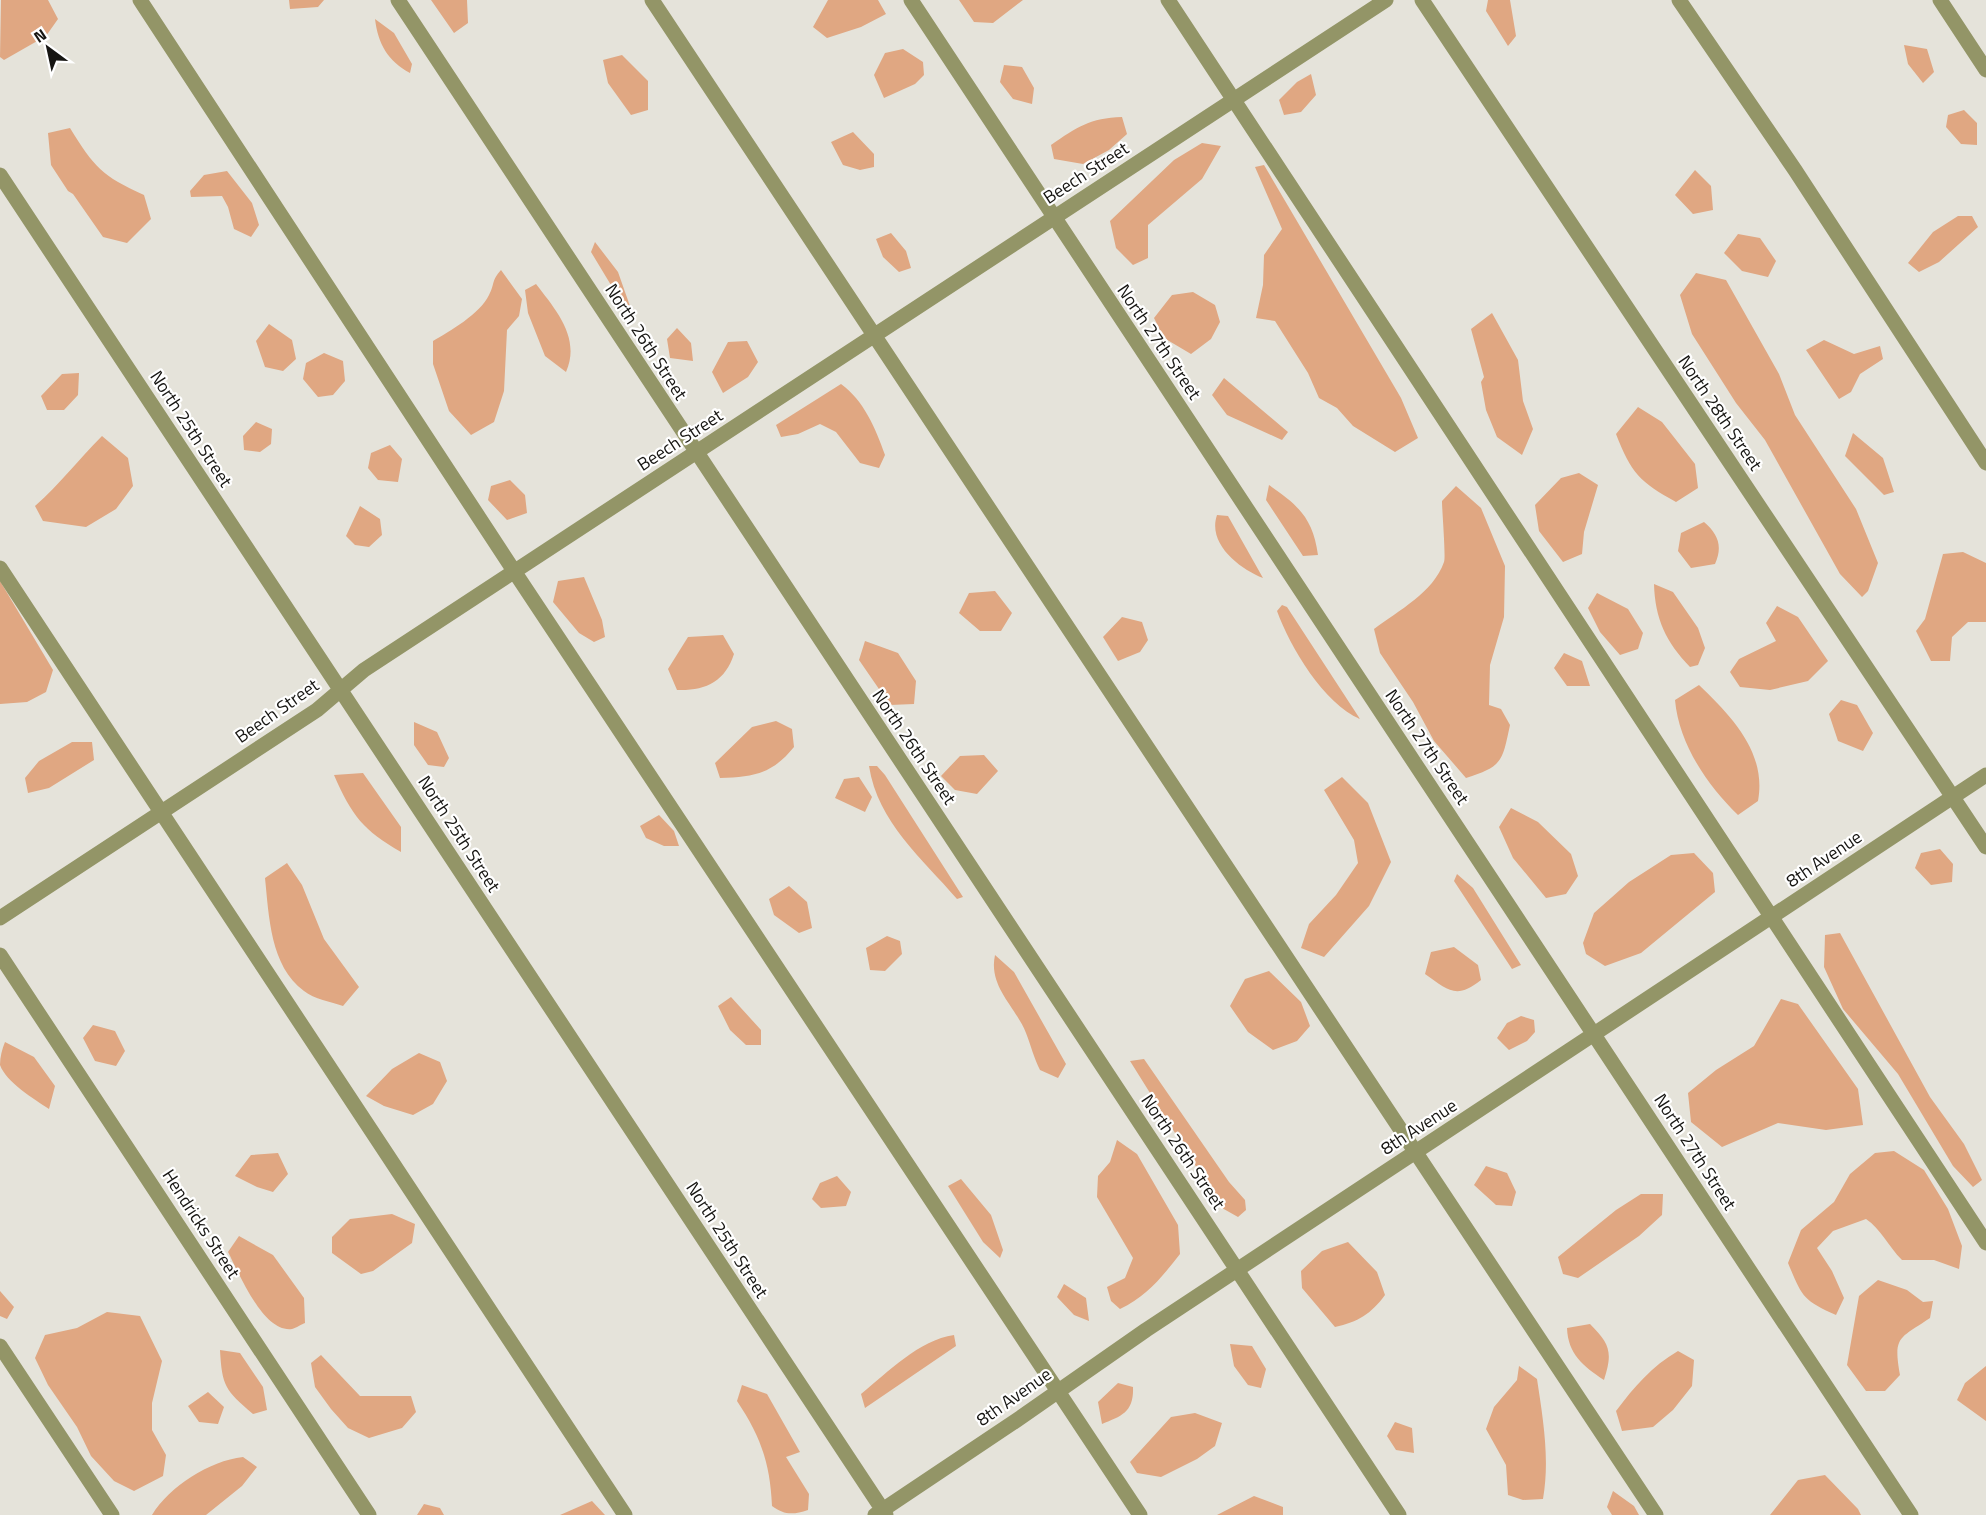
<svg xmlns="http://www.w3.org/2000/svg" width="1986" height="1515" font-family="'Titillium Web',sans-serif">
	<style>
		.forest { fill: #e0a782 }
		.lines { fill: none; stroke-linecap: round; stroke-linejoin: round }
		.minor { stroke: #939567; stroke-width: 15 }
		.labels { text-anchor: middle; stroke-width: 4.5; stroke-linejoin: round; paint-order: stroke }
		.street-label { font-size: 18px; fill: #161512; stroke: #fff }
	</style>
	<rect width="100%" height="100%" fill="#e5e3da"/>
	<!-- forest -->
	<path class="forest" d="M 1,0 L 48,0 L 58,19 L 46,36 L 4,60 L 0,57 Z
		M 289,0 L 324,0 L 318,7 L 290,9 Z
		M 431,0 L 467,0 L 468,23 L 454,33 Z
		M 828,0 L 878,0 L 886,14 L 861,27 L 827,38 L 813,27 Z
		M 959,0 L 1023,0 L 993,23 L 974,22 Z
		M 1488,0 L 1510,0 L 1516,36 L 1508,46 L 1486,11 Z
		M 375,19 L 394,33 L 412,64 L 410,73 C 388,61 378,44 375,19 Z
		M 1904,45 L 1927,49 L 1934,72 L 1923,83 L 1908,64 Z
		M 903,49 L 923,62 L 924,75 L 915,84 L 884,98 L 874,75 L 885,53 Z
		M 622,55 L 648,81 L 648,110 L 631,115 L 608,83 L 603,60 Z
		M 1004,65 L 1022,67 L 1034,88 L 1032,104 L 1013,99 L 1000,82 Z
		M 1311,74 L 1316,95 L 1301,112 L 1284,115 L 1279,100 L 1297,82 Z
		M 1964,110 L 1977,123 L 1977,145 L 1961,144 L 1946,127 L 1948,115 Z
		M 1122,117 L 1127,134 L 1109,150 L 1083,164 L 1054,159 L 1051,145 C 1077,127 1090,118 1122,117 Z
		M 70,128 C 94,167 102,176 144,195 L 151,219 L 127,243 L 103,237 L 73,194 L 68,191 L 51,165 L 48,133 Z
		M 853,132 L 874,154 L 874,167 L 860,170 L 843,165 L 831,142 Z
		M 1202,143 L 1221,146 L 1202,179 L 1148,225 L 1148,258 L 1133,265 L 1116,248 L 1110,221 L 1174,160 Z
		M 1264,165 L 1401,398 L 1418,438 L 1395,452 L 1353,426 L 1337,408 L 1319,398 L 1308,373 L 1275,321 L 1256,318 L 1263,285 L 1264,255 L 1282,229 L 1255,167 Z
		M 1695,170 L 1711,186 L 1713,210 L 1693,214 L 1675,195 Z
		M 227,171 L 252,203 L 259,225 L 251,237 L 234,229 L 228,207 L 222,196 L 191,197 L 190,191 L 204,175 Z
		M 1958,216 L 1972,216 L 1978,227 L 1939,262 L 1919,272 L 1908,263 L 1933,232 Z
		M 891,233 L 906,251 L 911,268 L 899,272 L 883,257 L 876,239 Z
		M 1738,234 L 1760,238 L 1776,261 L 1768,277 L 1742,271 L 1724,253 Z
		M 595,242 L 618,272 L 631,309 L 620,300 L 591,252 Z
		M 501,270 L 522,299 L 519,316 L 507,330 L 504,391 L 494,422 L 471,435 L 449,411 L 433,364 L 433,341 C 450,331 480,314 489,295 C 495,284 491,281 501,270 Z
		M 1696,273 L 1726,280 L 1779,374 L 1795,415 L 1856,509 L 1878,563 L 1868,591 L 1862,597 L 1840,574 L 1765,440 L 1736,403 L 1692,334 L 1680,295 Z
		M 536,284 C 556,310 581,338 566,372 L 545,356 L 528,313 L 525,290 Z
		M 1193,292 L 1215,305 L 1220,322 L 1211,339 L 1191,354 L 1164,338 L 1154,318 L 1172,295 Z
		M 1492,313 L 1518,360 L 1523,401 L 1533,429 L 1522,455 L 1497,437 L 1486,410 L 1481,382 L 1484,377 L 1471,329 Z
		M 269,324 L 292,340 L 296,359 L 283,371 L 265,367 L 256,341 Z
		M 677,328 L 691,343 L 693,361 L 670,358 L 667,339 Z
		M 1824,340 L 1854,354 L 1880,346 L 1883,359 L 1860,374 L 1851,392 L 1839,399 L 1806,350 Z
		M 747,341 L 758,362 L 748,377 L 723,393 L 712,372 L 728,342 Z
		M 324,353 L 343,361 L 345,381 L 333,395 L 318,397 L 303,379 L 306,363 Z
		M 79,373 L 78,395 L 64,410 L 47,410 L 41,396 L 62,374 Z
		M 1224,378 L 1288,432 L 1282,440 L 1227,415 L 1212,395 Z
		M 841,384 C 864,401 875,427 885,455 L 879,468 L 860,463 L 836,432 L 820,424 L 798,434 L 781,437 L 776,425 Z
		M 1638,407 L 1662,422 L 1695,464 L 1698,488 L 1676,502 C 1640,482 1631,473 1616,434 Z
		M 256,422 L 272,429 L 271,444 L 260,452 L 244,450 L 243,436 Z
		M 1853,433 L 1883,458 L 1894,492 L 1884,495 L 1845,456 Z
		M 102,436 L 128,458 L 133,486 L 116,509 L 86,527 L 43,521 L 35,506 C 60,484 78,460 102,436 Z
		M 390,445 L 402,459 L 398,482 L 378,480 L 368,468 L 371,453 Z
		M 1579,473 L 1598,485 L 1584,532 L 1582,554 L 1563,562 L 1539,531 L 1535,505 L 1561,478 Z
		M 510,480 L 525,495 L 527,513 L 507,520 L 488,500 L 491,486 Z
		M 1269,485 C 1298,505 1313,518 1318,555 L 1303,556 L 1266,500 Z
		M 1456,486 L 1481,508 L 1505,566 L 1504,617 L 1490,665 L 1489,705 L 1501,709 L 1510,725 C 1502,762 1503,766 1466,778 L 1434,741 L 1413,702 L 1380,653 L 1374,629 C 1399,610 1433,593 1444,562 C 1446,558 1442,511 1442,501 Z
		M 360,506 L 380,519 L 382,535 L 369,547 L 355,545 L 346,536 Z
		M 1217,515 L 1228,516 L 1263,578 C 1240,569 1207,544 1217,515 Z
		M 1704,522 C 1718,534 1723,546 1715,564 L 1691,568 L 1678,551 L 1681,533 Z
		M 1963,552 L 1986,563 L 1986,622 L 1968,622 L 1952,637 L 1950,661 L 1931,661 L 1916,631 L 1925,619 L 1943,554 Z
		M 584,577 L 602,620 L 605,637 L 594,642 L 579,633 L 553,602 L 558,581 Z
		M 0,581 L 53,670 L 46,692 L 27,702 L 0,704 Z
		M 1654,584 L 1673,592 L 1698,628 L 1705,648 L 1698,665 L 1690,667 C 1666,642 1655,619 1654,584 Z
		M 995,591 L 1012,613 L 1001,631 L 980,631 L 959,613 L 969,593 Z
		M 1597,593 L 1628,609 L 1643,633 L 1638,649 L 1620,655 L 1600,632 L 1588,608 Z
		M 1282,605 L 1287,607 L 1360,719 C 1324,704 1290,647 1277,611 Z
		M 1777,606 L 1798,617 L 1828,661 L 1808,681 L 1770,690 L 1740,687 L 1730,672 L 1739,659 L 1776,641 L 1766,623 Z
		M 1122,617 L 1142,622 L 1148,640 L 1140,652 L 1118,661 L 1103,637 Z
		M 723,635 L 734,654 C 725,682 705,691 677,690 L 668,669 L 688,637 Z
		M 865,641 L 898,653 L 916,681 L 914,704 L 890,705 L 859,660 Z
		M 1564,653 L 1582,661 L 1590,686 L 1567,686 L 1554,668 Z
		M 1699,685 C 1731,716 1767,752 1758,801 L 1738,815 C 1707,785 1679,744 1675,700 Z
		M 1841,700 L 1857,705 L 1873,733 L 1863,751 L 1838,741 L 1829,714 Z
		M 776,721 L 792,729 L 794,747 C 772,774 754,777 720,778 L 715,763 L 752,727 Z
		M 414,722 L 437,732 L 449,758 L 444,767 L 428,765 L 414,745 Z
		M 72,742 L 92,742 L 94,760 L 49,788 L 28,793 L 25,778 L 39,761 Z
		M 984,755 L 998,771 L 977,794 L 955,790 L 941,776 L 960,756 Z
		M 869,766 L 877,766 L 885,775 L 963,897 L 957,899 C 922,858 878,823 869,766 Z
		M 363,773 L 401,827 L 401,852 C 363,830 352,816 334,775 Z
		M 859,777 L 872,797 L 865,812 L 835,798 L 844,779 Z
		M 1342,777 L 1368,803 L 1391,862 L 1369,906 L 1324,957 L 1301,948 L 1309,924 L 1336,895 L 1358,863 L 1354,840 L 1324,790 Z
		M 1511,808 L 1538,822 L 1571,854 L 1578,876 L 1566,894 L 1546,898 L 1513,858 L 1499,827 Z
		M 659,815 L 674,831 L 679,846 L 664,846 L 646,838 L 640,826 Z
		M 1940,849 L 1953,864 L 1952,882 L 1931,885 L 1915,868 L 1921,853 Z
		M 1694,853 L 1713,873 L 1715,892 L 1641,953 L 1605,966 L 1586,954 L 1583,943 L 1594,913 L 1629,882 L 1671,855 Z
		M 287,863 L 302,885 L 324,939 L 359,987 L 343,1006 C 331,1002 314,999 304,991 C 270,966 269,916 265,878 Z
		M 1457,874 L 1473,888 L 1521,965 L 1512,969 L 1454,881 Z
		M 789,886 L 807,902 L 812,928 L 799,933 L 774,915 L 769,899 Z
		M 1840,933 L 1930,1097 L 1964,1144 L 1982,1180 L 1973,1187 L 1953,1166 L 1898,1074 L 1843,1009 L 1824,967 L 1825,935 Z
		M 887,936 L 900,941 L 902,954 L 885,971 L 870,970 L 866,948 Z
		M 1454,947 L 1478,965 L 1481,980 C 1456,1000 1448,990 1425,974 L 1431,952 Z
		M 995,955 L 1014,972 L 1066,1064 L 1058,1078 L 1040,1070 C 1034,1058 1031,1046 1026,1033 C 1016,1007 988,987 995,955 Z
		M 1269,971 L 1301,1002 L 1310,1026 L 1297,1041 L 1273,1050 L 1248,1032 L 1230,1006 L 1245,979 Z
		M 731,997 L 761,1030 L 761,1045 L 746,1045 L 730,1030 L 718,1006 Z
		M 1781,999 L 1798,1004 L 1858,1089 L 1863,1125 L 1826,1130 L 1778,1123 L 1722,1147 L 1691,1122 L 1688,1093 L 1716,1070 L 1754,1046 Z
		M 1521,1016 L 1534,1020 L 1535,1032 L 1527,1041 L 1509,1050 L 1497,1038 L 1507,1023 Z
		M 93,1025 L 115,1031 L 125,1051 L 116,1066 L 95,1061 L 83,1038 Z
		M 5,1042 L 34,1057 L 55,1086 L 49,1109 C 34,1099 6,1082 0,1065 C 0,1057 2,1049 5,1042 Z
		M 419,1053 L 440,1062 L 447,1081 L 433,1104 L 413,1115 L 384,1106 L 366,1096 L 392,1069 Z
		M 1144,1059 L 1229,1182 L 1245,1200 L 1246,1210 L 1238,1217 L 1222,1208 L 1130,1061 Z
		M 1117,1140 L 1137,1154 L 1178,1225 L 1180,1254 C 1162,1277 1147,1296 1120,1309 L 1111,1301 L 1107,1287 L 1125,1278 L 1133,1258 L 1097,1197 L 1098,1176 L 1110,1162 Z
		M 1894,1151 L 1924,1170 L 1948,1209 L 1962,1246 L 1959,1269 L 1934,1260 L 1902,1260 C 1888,1246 1881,1229 1866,1219 L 1833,1231 L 1817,1248 L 1832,1271 L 1844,1298 L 1836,1315 C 1802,1300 1802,1296 1788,1263 L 1801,1230 L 1834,1202 L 1850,1174 L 1875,1153 Z
		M 278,1153 L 288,1174 L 273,1192 L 257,1187 L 235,1176 L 251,1155 Z
		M 1486,1166 L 1507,1173 L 1516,1192 L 1512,1206 L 1496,1205 L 1474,1185 Z
		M 837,1176 L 851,1192 L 846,1206 L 821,1208 L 812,1199 L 820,1183 Z
		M 961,1179 L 991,1215 L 1003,1250 L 1000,1258 L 983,1242 L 948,1186 Z
		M 1641,1194 L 1663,1194 L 1662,1215 L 1639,1236 L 1578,1278 L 1563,1274 L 1558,1257 L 1616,1210 Z
		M 392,1214 L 415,1224 L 412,1243 L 373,1271 L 361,1274 L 332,1253 L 332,1237 L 350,1219 Z
		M 239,1236 L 273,1255 L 304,1298 L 305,1323 C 302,1324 296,1328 292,1329 C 263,1333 239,1273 228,1252 Z
		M 1348,1242 L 1377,1272 L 1385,1295 C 1371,1314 1358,1322 1335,1327 L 1302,1288 L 1301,1271 L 1322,1251 Z
		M 1878,1280 L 1907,1290 L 1923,1302 L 1933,1301 L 1930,1318 C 1899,1339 1893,1336 1900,1375 L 1885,1391 L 1866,1391 L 1847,1365 L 1859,1296 Z
		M 1064,1284 L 1086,1298 L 1089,1321 L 1074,1315 L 1057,1297 Z
		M 0,1291 L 14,1307 L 7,1319 L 0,1316 Z
		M 107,1312 L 140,1316 L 162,1361 L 152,1403 L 152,1430 L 166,1455 L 163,1476 L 134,1491 L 114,1481 L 91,1456 L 77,1427 L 48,1385 L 35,1358 L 45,1335 L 77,1328 Z
		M 1590,1324 C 1610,1344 1613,1352 1604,1380 C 1583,1366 1568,1354 1567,1328 Z
		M 954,1335 L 956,1346 L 865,1408 L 861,1394 C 888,1372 919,1340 954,1335 Z
		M 1230,1344 L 1252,1346 L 1266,1369 L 1261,1388 L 1248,1385 L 1234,1366 Z
		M 220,1350 L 240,1353 L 263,1387 L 267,1410 L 253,1414 C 225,1390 222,1386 220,1350 Z
		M 1678,1351 L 1694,1360 L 1692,1386 L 1673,1410 L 1653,1427 L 1622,1431 L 1616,1411 C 1634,1387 1652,1366 1678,1351 Z
		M 321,1355 L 360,1396 L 411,1396 L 416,1412 L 402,1428 L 369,1438 L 348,1428 L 331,1409 L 315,1387 L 311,1363 Z
		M 1519,1366 L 1537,1379 C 1543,1419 1550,1459 1543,1499 L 1523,1500 L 1508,1495 L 1506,1465 L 1486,1429 L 1494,1407 L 1517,1380 Z
		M 1986,1366 L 1986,1421 L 1957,1400 L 1965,1383 Z
		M 1118,1383 L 1133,1387 C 1134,1412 1122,1416 1102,1424 L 1098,1402 Z
		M 742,1385 L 767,1394 L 800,1452 L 786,1457 L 809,1494 L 808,1510 C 793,1515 784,1515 772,1506 C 770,1463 761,1437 737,1401 Z
		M 208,1392 L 224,1407 L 218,1424 L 199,1422 L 188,1406 Z
		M 1195,1413 L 1222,1423 L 1215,1446 L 1197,1459 L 1161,1477 L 1137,1473 L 1130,1462 L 1171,1417 Z
		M 1395,1422 L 1412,1428 L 1414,1453 L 1396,1450 L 1387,1436 Z
		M 243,1457 L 257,1467 L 242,1486 L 206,1515 L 152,1515 C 170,1486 209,1461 243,1457 Z
		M 1825,1475 L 1858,1509 L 1861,1515 L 1770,1515 L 1798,1480 Z
		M 1613,1491 L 1634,1506 L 1639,1515 L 1612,1515 L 1607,1507 Z
		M 1254,1496 L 1283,1507 L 1283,1515 L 1217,1515 Z
		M 592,1501 L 605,1515 L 560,1515 Z
		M 424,1504 L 440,1508 L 444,1515 L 417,1515 Z"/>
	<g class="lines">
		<!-- minor -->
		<path class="minor" d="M 140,0 L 514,571 L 1140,1515
			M 398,0 L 1399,1515
			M 652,0 L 1656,1515
			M 911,0 L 1911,1515
			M 1168,0 L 1986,1243
			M 1422,0 L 1986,847
			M 1679,0 L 1795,170 L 1986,463
			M 1940,0 L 1986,70
			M 0,175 L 886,1515
			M 0,568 L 625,1515
			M 0,918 L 317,710 L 364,670 L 1386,0
			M 0,955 L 369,1515
			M 0,1346 L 112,1515
			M 875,1515 L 1017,1420 L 1146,1330 L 1986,775"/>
	</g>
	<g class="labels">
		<!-- street labels -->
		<g class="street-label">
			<text transform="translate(1086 173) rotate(-33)" y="6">Beech Street</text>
			<text transform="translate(646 342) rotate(57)" y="6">North 26th Street</text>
			<text transform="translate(1159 342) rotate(56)" y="6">North 27th Street</text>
			<text transform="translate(1720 413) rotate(56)" y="6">North 28th Street</text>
			<text transform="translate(191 429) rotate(57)" y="6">North 25th Street</text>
			<text transform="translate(680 440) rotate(-33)" y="6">Beech Street</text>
			<text transform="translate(277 711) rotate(-35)" y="6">Beech Street</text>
			<text transform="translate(914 747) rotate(56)" y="6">North 26th Street</text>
			<text transform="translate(1427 747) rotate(56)" y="6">North 27th Street</text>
			<text transform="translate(459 834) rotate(57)" y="6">North 25th Street</text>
			<text transform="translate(1824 859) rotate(-34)" y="6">8th Avenue</text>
			<text transform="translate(1419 1127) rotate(-33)" y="6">8th Avenue</text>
			<text transform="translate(1183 1152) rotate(56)" y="6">North 26th Street</text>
			<text transform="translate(1695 1152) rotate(57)" y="6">North 27th Street</text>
			<text transform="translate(201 1224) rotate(57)" y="6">Hendricks Street</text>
			<text transform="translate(727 1240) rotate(57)" y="6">North 25th Street</text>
			<text transform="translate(1014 1397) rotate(-35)" y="6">8th Avenue</text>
		</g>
	</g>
	<!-- north arrow -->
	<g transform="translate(48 48) rotate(327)" stroke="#ffffff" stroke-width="4.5" paint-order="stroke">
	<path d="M0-4.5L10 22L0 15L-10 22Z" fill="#161512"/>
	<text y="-9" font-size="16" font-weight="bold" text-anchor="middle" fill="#161512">N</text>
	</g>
</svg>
